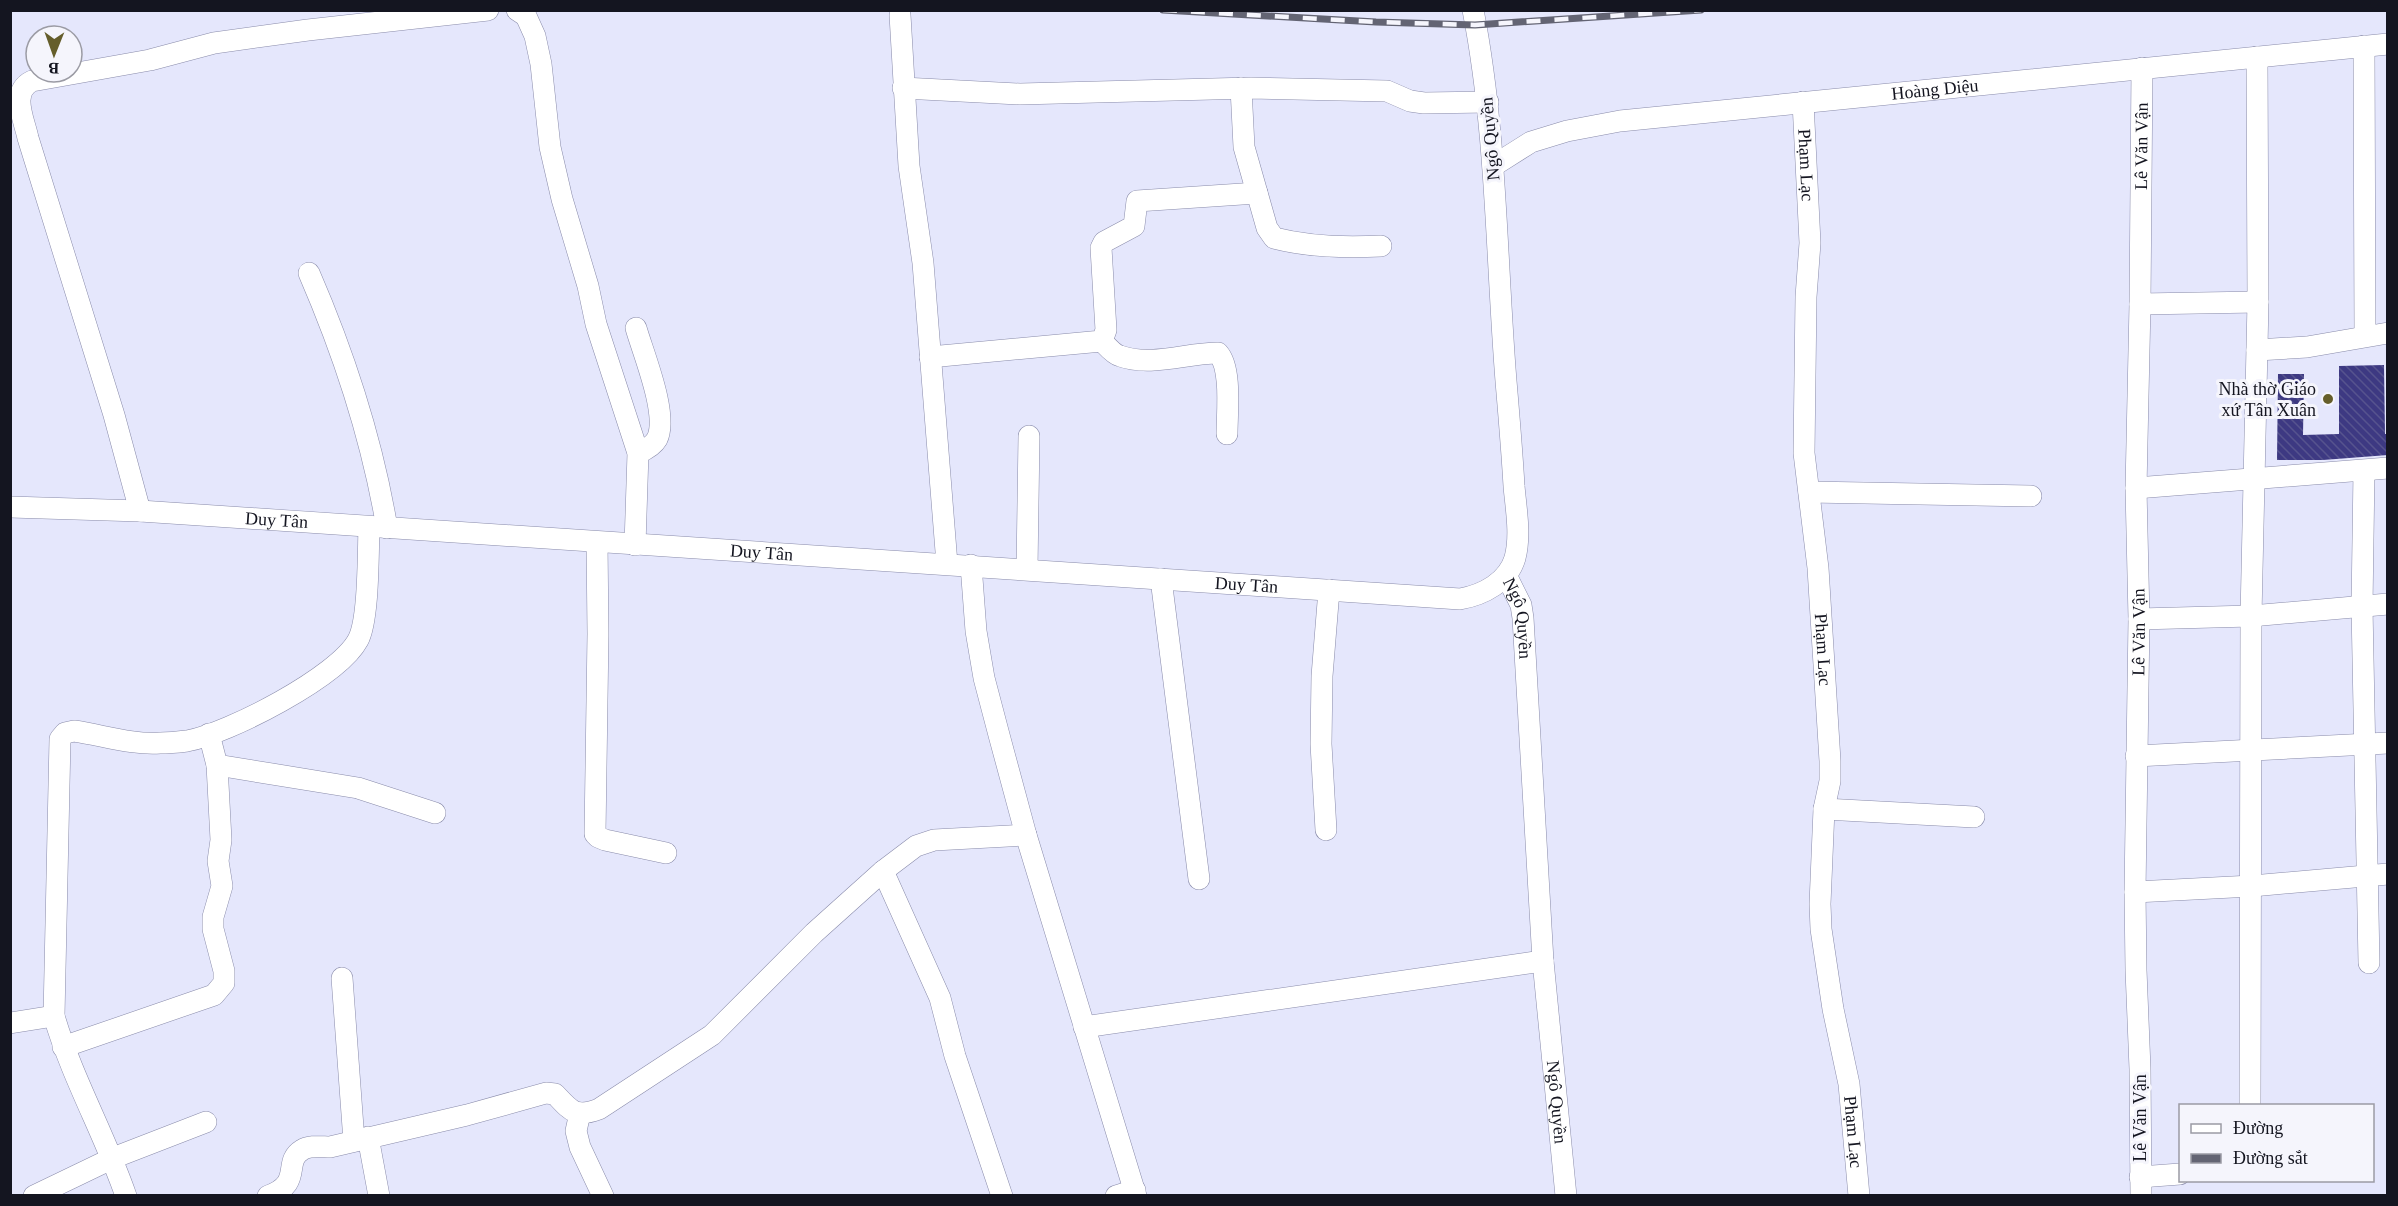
<svg xmlns="http://www.w3.org/2000/svg" width="2398" height="1206" font-family="'Times New Roman',serif">
	<style>
		.building { fill: url(#building-back-hatch) }
		.lines { fill: none; stroke-linecap: round; stroke-linejoin: round }
		.minor-casing { stroke: #898baa; stroke-width: 22 }
		.minor { stroke: #fff; stroke-width: 21 }
		.rail-casing { stroke: #636473; stroke-width: 7 }
		.rail { stroke: #f5f5fc; stroke-width: 4.5; stroke-dasharray: 14; stroke-linecap: butt }
		.poi-dot { fill: #655e2b; stroke: #f5f5fc; stroke-width: 2 }
		.labels { text-anchor: middle; stroke-width: 6; stroke-linejoin: round; paint-order: stroke }
		.street-label { font-size: 18px; fill: #141520; stroke: #f5f5fc }
		.poi-label { font-size: 18px; fill: #141520; stroke: #f5f5fc; text-anchor: end }
	</style>
	<defs>
		<pattern id="building-back-hatch" width="6" height="6" patternUnits="userSpaceOnUse" patternTransform="scale(1.5)"><rect width="6" height="6" fill="#3d3982"/><path d="M-1 5l2 2M0 0l6 6M5-1l2 2" fill="none" stroke="#56538e"/></pattern>
	</defs>
	<rect width="100%" height="100%" fill="#e5e7fc"/>
	<!-- building -->
	<path class="building" d="M 2384,365 L 2385,434 L 2388,434 L 2388,455 L 2323,460 L 2277,460 L 2278,374 L 2304,374 L 2303,435 L 2339,434 L 2339,366 Z"/>
	<g class="lines">
		<defs>
			<g id="minor">
				<path d="M 517,10 L 526,16 L 535,36 L 541,64 L 550,147 L 562,199 L 588,286 L 596,324 L 638,453 L 635,545"/>
				<path d="M 900,15 L 909,166 L 923,263 L 947,564"/>
				<path d="M 2364,46 L 2365,336"/>
				<path d="M 903,88 L 1020,94 L 1251,88 L 1387,91 L 1410,101 L 1424,103 L 1488,102"/>
				<path d="M 1241,88 L 1244,147 L 1267,228 L 1274,238 C 1309,247 1345,248 1381,246"/>
				<path id="s1" d="M 1803,102 L 1810,243 L 1806,297 L 1804,453 L 1818,568 L 1830,761 L 1830,781 L 1824,809 L 1820,904 L 1821,929 L 1833,1009 L 1849,1084 L 1859,1196"/>
				<path id="s2" d="M 1493,166 L 1531,142 L 1567,131 L 1620,121 L 2388,44"/>
				<path d="M 309,273 C 345,356 372,439 387,528"/>
				<path d="M 2140,304 L 2258,302"/>
				<path d="M 636,328 C 643,353 669,415 657,439 C 653,446 645,450 638,453"/>
				<path d="M 1102,341 C 1107,346 1113,354 1120,356 C 1151,367 1186,353 1218,353 C 1232,368 1227,413 1227,434"/>
				<path d="M 2257,350 L 2307,347 L 2388,333"/>
				<path d="M 930,357 L 1102,341 L 1106,330 L 1101,248 L 1104,242 L 1134,226 L 1137,201 L 1257,193"/>
				<path d="M 2364,471 L 2362,607 L 2369,963"/>
				<path d="M 2136,488 L 2388,468"/>
				<path d="M 1809,492 L 2031,496"/>
				<path id="s3" d="M 10,507 L 140,511 L 1460,599 C 1483,595 1508,582 1515,558 C 1521,535 1516,509 1514,486 C 1512,451 1509,416 1506,381 C 1496,257 1497,133 1473,10"/>
				<path d="M 140,511 L 114,415 L 28,138 C 24,119 10,92 32,81 L 150,60 L 214,43 L 308,30 L 488,10"/>
				<path d="M 597,542 L 598,634 L 595,834 L 598,837 L 605,840 L 666,853"/>
				<path d="M 971,565 L 976,631 L 984,678 L 999,735 L 1026,835 L 1136,1196"/>
				<path d="M 1027,569 L 1029,436"/>
				<path id="s4" d="M 1506,575 L 1521,605 L 1523,618 L 1543,961 L 1566,1196"/>
				<path d="M 1161,579 L 1199,879"/>
				<path d="M 2139,619 L 2251,616 L 2388,604"/>
				<path d="M 2136,756 L 2388,743"/>
				<path d="M 217,765 L 358,788 L 435,813"/>
				<path d="M 1824,809 L 1974,817"/>
				<path d="M 1326,830 L 1321,744 L 1322,676 L 1329,590"/>
				<path d="M 883,871 L 940,998 L 955,1056 L 1002,1196"/>
				<path d="M 2135,892 L 2252,886 L 2388,874"/>
				<path d="M 342,978 L 354,1141"/>
				<path d="M 10,1023 L 54,1016"/>
				<path d="M 1084,1027 L 1543,961"/>
				<path d="M 63,1047 L 214,995 L 224,983 L 224,971 L 213,929 L 213,917 L 222,886 L 218,861 L 221,840 L 217,765 L 209,734"/>
				<path d="M 2250,1106 L 2251,616 L 2258,302 L 2257,57"/>
				<path d="M 580,1113 L 576,1131 L 580,1147 L 603,1196"/>
				<path d="M 368,1137 L 379,1196"/>
				<path d="M 2140,1177 L 2180,1174"/>
				<path d="M 34,1196 L 113,1158 L 206,1122"/>
				<path d="M 126,1196 C 105,1135 72,1078 54,1016 L 60,739 L 65,733 L 74,731 C 102,735 132,745 160,743 C 169,743 179,742 187,741 C 229,733 338,677 358,640 C 369,620 368,553 369,527"/>
				<path d="M 268,1196 C 304,1183 282,1162 302,1150 C 309,1145 322,1147 330,1147 L 467,1115 L 546,1093 L 555,1094 C 571,1111 575,1118 599,1109 L 712,1035 L 814,933 L 883,871 L 916,846 L 934,840 L 1026,835"/>
				<path d="M 1116,1196 L 1135,1190"/>
				<path id="s5" d="M 2141,1196 L 2140,1069 L 2136,970 L 2135,892 L 2139,619 L 2136,488 L 2140,304 L 2142,68"/>
			</g>
		</defs>
		<!-- minor casing -->
		<use href="#minor" class="minor-casing"/>
		<!-- minor -->
		<use href="#minor" class="minor"/>
		<defs>
			<path id="rail" d="M 1163,10 L 1376,22 L 1475,25 L 1701,10"/>
		</defs>
		<!-- rail casing -->
		<use href="#rail" class="rail-casing"/>
		<!-- rail -->
		<use href="#rail" class="rail"/>
	</g>
	<!-- markers -->
	<circle class="poi-dot" cx="2328" cy="399" r="6"/>
	<g class="labels">
		<!-- street labels -->
		<g class="street-label">
			<text dy="6" stroke="none"><textPath href="#s2" startOffset="453">Hoàng Diệu</textPath></text>
			<text transform="translate(1490 139) rotate(-95)" y="6">Ngô Quyền</text>
			<text dy="6" stroke="none"><textPath href="#s5" startOffset="1050">Lê Văn Vận</textPath></text>
			<text dy="6" stroke="none"><textPath href="#s1" startOffset="63">Phạm Lạc</textPath></text>
			<text dy="6" stroke="none"><textPath href="#s3" startOffset="267">Duy Tân</textPath></text>
			<text dy="6" stroke="none"><textPath href="#s3" startOffset="753">Duy Tân</textPath></text>
			<text dy="6" stroke="none"><textPath href="#s3" startOffset="1239">Duy Tân</textPath></text>
			<text dy="6" stroke="none"><textPath href="#s4" startOffset="46">Ngô Quyền</textPath></text>
			<text dy="6" stroke="none"><textPath href="#s5" startOffset="564">Lê Văn Vận</textPath></text>
			<text dy="6" stroke="none"><textPath href="#s1" startOffset="549">Phạm Lạc</textPath></text>
			<text dy="6" stroke="none"><textPath href="#s4" startOffset="532">Ngô Quyền</textPath></text>
			<text transform="translate(2140 1118) rotate(-90)" y="6">Lê Văn Vận</text>
			<text dy="6" stroke="none"><textPath href="#s1" startOffset="1035">Phạm Lạc</textPath></text>
		</g>
		<!-- poi labels -->
		<g class="poi-label">
			<text x="2316" y="395">Nhà thờ Giáo<tspan x="2316" dy="21">xứ Tân Xuân</tspan></text>
		</g>
	</g>
	<!-- border -->
	<rect width="2398" height="1206" fill="none" stroke="#141520" stroke-width="24"/>
	<!-- legend -->
	<rect x="2179" y="1104" width="195" height="78" fill="#f5f5fc" stroke="#9b9ba4" stroke-width="1.5"/>
	<rect x="2191" y="1124" width="30" height="9" fill="#ffffff" stroke="#9b9ba4" stroke-width="1.5"/>
	<text x="2233" y="1134" font-size="18" fill="#141520">Đường</text>
	<rect x="2191" y="1154" width="30" height="9" fill="#636473" stroke="#9b9ba4" stroke-width="1.5"/>
	<text x="2233" y="1164" font-size="18" fill="#141520">Đường sắt</text>
	<!-- north arrow -->
	<g transform="translate(54 54) rotate(181)"><circle r="28" fill="#f5f5fc" stroke="#9b9ba4" stroke-width="1.5"/>
	<path d="M0-4.5L10 22L0 15L-10 22Z" fill="#655e2b"/>
	<text y="-9" font-size="16" font-weight="bold" text-anchor="middle" fill="#141520">B</text>
	</g>
</svg>
